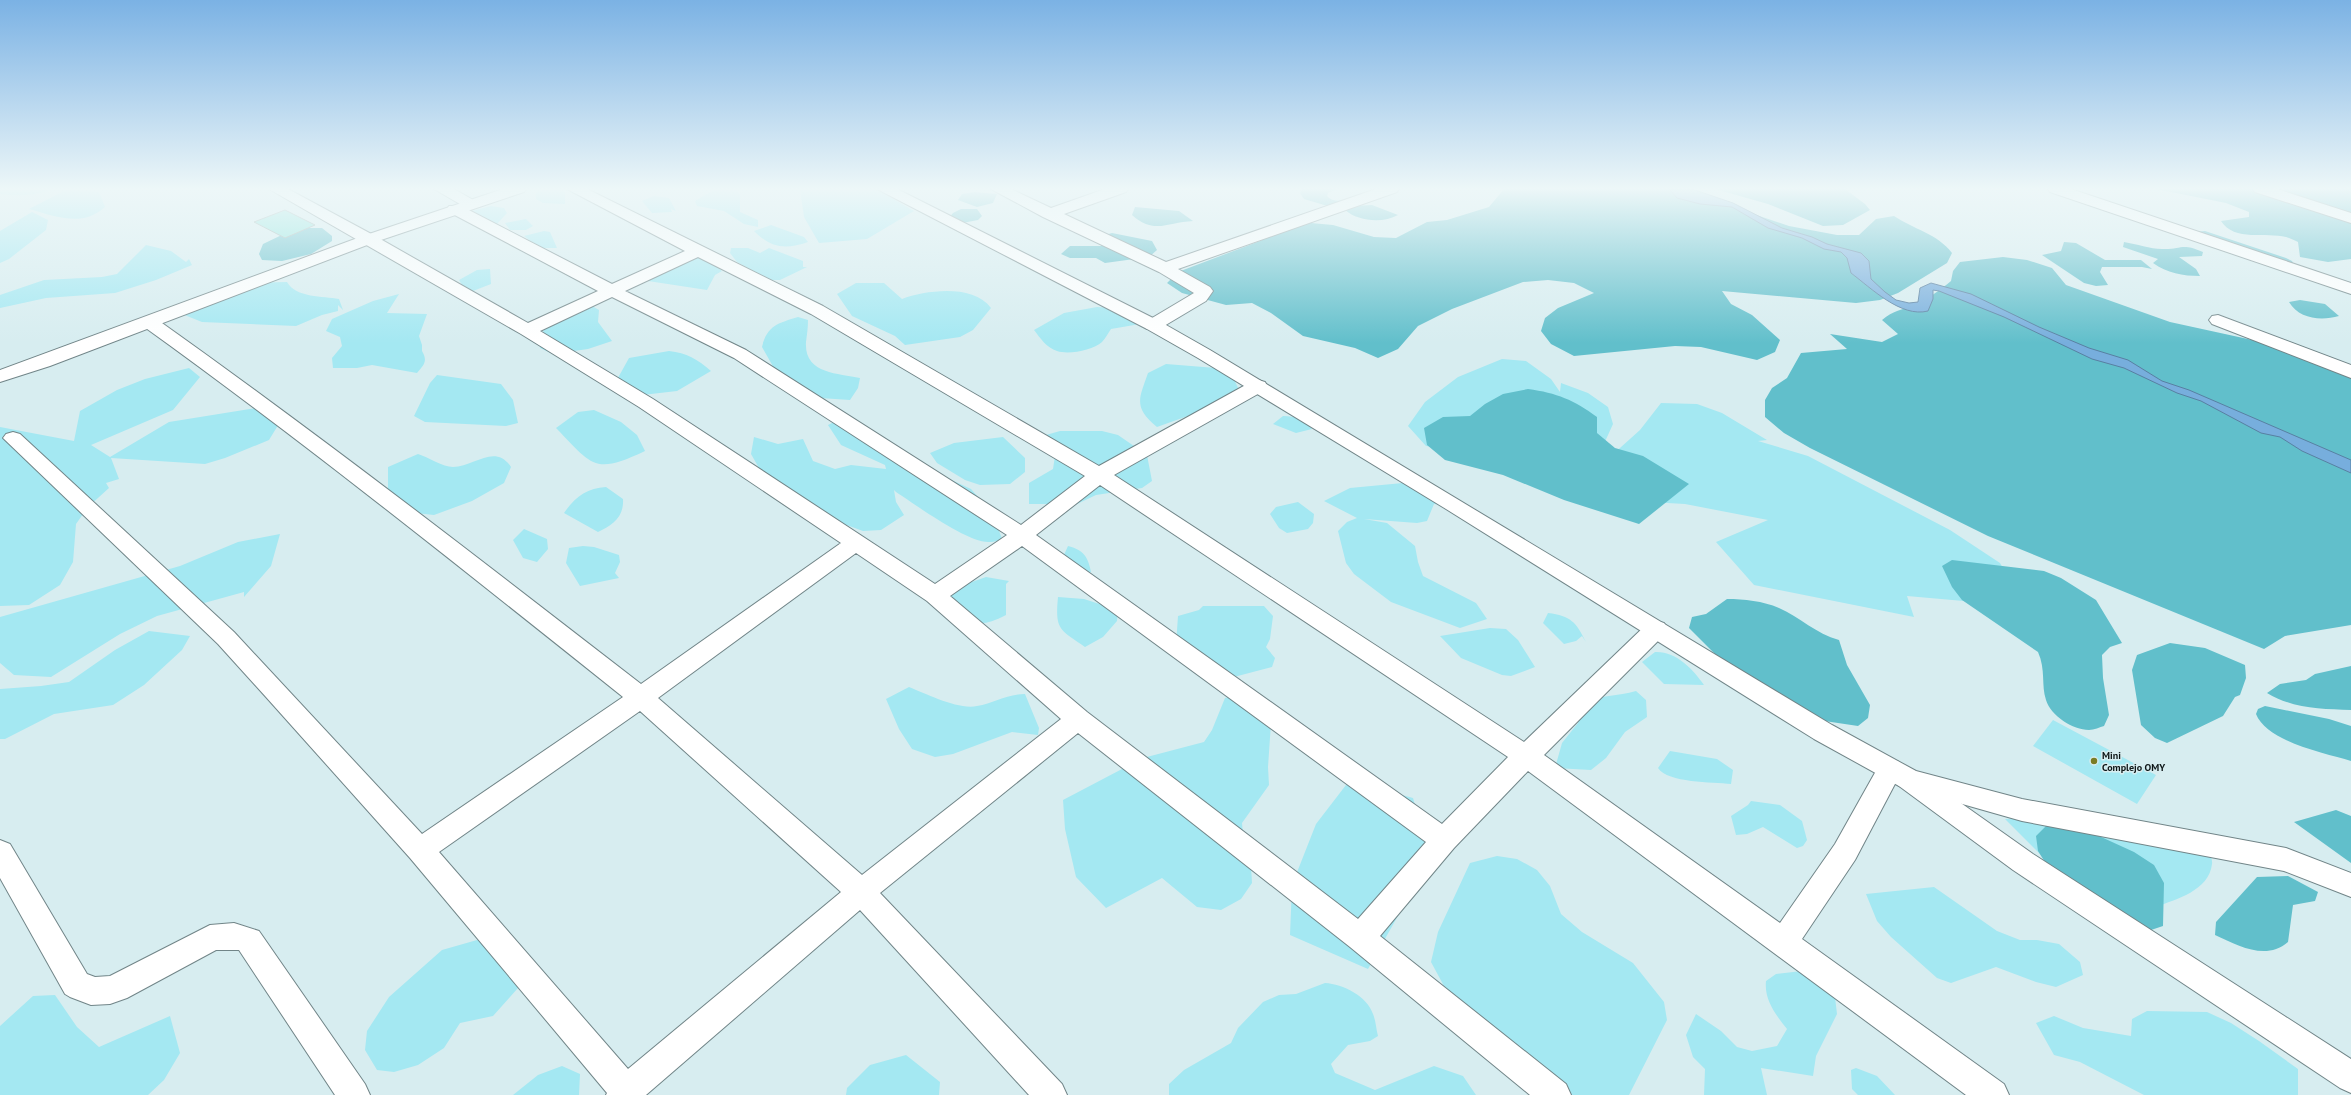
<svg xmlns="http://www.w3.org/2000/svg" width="2351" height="1095" font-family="'PT Sans',sans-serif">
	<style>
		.green { fill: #a4e8f2 }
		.forest { fill: #61bfcb }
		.water { fill: #77aedd; stroke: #5880a2 }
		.building { fill: #88e5dc; stroke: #99adab }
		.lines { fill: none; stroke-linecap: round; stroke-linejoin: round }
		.minor-casing { stroke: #718588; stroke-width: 2 }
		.secondary-casing { stroke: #718588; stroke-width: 2 }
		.minor { fill: #fff; fill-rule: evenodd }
		.secondary { fill: #fff; fill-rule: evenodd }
		.poi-dot { fill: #7a7c24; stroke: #d7edf0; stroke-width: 1.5 }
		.labels { text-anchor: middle; stroke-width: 3; stroke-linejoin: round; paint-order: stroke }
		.poi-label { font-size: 10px; font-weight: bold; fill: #0e1617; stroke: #d7edf0; text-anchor: start }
	</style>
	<rect width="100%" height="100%" fill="#d7edf0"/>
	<!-- green -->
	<path class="green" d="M 0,189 L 52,189 C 35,196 17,196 0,194 Z
		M 560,189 L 565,193 L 565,204 L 543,203 L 536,199 L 536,193 L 542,190 Z
		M 721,189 L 737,190 L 740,195 L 740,212 L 758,220 L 758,227 L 744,224 L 724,211 L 697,206 L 695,201 L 712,191 Z
		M 800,189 L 876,189 L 914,211 L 867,239 L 819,243 L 804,217 Z
		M 66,190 L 99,192 L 105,207 C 82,228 55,216 29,209 Z
		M 654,196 L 669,198 L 676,211 L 671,209 L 672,212 L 652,213 L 642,201 Z
		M 491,206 L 504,208 L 507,213 L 497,224 L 474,223 L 471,219 L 472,211 Z
		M 32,212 L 48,220 L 46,230 L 9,259 L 0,263 L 0,231 Z
		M 526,219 L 533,226 L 526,230 L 510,230 L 505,223 Z
		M 771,225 L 804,237 L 808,242 C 785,250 771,248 754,231 Z
		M 544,231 L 550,232 L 557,248 L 539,248 L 524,236 Z
		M 146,245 L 171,251 L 186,262 L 189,259 L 192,265 L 156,280 L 115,293 L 46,298 L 0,308 L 0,295 L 44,280 L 102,277 L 117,274 Z
		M 731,248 L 748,248 L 760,253 L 769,248 L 803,261 L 803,267 L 807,267 L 780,280 L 769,280 L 737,262 L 730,253 Z
		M 689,257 L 704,257 L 722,271 L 715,275 L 707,290 L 648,281 L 655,266 Z
		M 490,269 L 491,284 L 473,291 L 465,290 L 459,280 L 477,270 Z
		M 287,282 C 296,298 323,296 339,299 L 343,310 L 338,305 L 338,311 L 322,315 L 296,326 L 202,322 L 177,312 L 236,283 Z
		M 856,283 L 884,283 L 902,299 C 927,290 973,284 991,308 L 973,330 L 960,337 L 905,345 L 895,336 L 852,316 L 837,294 Z
		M 399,294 L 387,313 L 427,314 L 419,336 L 422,345 L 422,351 C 428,361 424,365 417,373 L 372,365 L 357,368 L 333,368 L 332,358 L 342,346 L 340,337 L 326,331 L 332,319 L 373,301 Z
		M 592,306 L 599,310 L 598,322 L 612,341 L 588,349 L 553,354 L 540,348 L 545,323 Z
		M 1097,307 L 1114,308 L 1140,321 L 1141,327 L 1140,324 L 1111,329 C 1108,333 1106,338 1102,342 C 1093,350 1069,355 1057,351 C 1047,348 1040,338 1034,330 L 1064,313 Z
		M 798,317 L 808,320 C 808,328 807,334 806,342 C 804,374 838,373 860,378 L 858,388 L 850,400 L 820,398 L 779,377 L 762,347 C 767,325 779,323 798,317 Z
		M 669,351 C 687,353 697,359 711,371 L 677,391 L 625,397 L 614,385 L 629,358 Z
		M 1502,359 L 1526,361 L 1551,379 L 1560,392 L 1561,383 L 1588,393 L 1608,407 L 1613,424 L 1603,446 L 1482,453 L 1426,446 L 1408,426 L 1425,402 L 1458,377 Z
		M 1166,364 L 1216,368 L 1232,375 L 1239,390 L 1210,408 L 1157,427 C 1133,407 1139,399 1148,373 Z
		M 189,368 L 200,377 L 173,410 L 91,445 L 110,457 L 169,422 L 256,408 L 280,422 L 269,440 L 225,458 L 205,464 L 111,458 L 119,479 L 106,483 L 109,488 L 88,507 L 76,524 L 73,562 L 60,585 L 29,605 L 0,606 L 0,427 L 74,441 L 80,411 L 117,390 L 145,379 Z
		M 437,375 L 501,384 L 513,400 L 518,423 L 506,426 L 425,422 L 414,416 L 430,383 Z
		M 1661,403 L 1697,404 L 1722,413 L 1767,440 L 1758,441 L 1808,456 L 1950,530 L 2000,563 L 2022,602 L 2009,605 L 1907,596 L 1914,617 L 1754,585 L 1716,542 L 1768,520 L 1685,504 L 1597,499 L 1601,465 L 1640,430 Z
		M 594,410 L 621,422 L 637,435 L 645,451 C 594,475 593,466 556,428 L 578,412 Z
		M 1283,416 C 1296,416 1304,419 1312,429 L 1296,433 L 1273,424 Z
		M 840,419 L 947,478 L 971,489 L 993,514 L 1002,539 C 999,540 994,542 990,542 C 969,544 916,505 896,492 L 894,490 L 896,502 L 904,515 L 881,530 L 863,531 L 830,519 L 763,475 L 751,454 L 754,437 L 778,444 L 803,439 L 813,461 L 835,469 L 851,465 L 886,469 L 885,465 L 841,445 L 828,425 Z
		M 1060,431 L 1102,431 L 1118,435 L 1147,455 L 1152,481 L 1142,488 L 1096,495 L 1077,504 L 1029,504 L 1029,483 L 1053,469 L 1055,456 L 1046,435 Z
		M 1003,437 L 1025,458 L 1025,472 L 1010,484 L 980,485 L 965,480 L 937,463 L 930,453 L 954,443 Z
		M 418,454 C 428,457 443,467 453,467 C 474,467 495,443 511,467 L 504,483 L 472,501 L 434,515 L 397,511 L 388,501 L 388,467 Z
		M 1424,481 L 1442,505 L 1434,504 L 1427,521 L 1417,523 L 1364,519 L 1387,523 L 1415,546 L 1418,562 L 1423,576 L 1476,603 L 1487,619 L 1460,628 L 1391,602 L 1354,574 L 1346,563 L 1338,531 L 1347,522 L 1357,518 L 1324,501 L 1350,488 Z
		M 606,487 L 623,499 C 624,517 613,525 598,532 L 564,513 C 575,497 587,488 606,487 Z
		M 1298,502 L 1314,514 L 1313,523 L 1308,529 L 1287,533 L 1279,528 L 1270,514 L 1276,507 Z
		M 524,529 L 547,539 L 548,549 L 537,562 L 523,558 L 513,540 Z
		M 280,534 L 271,566 L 244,597 L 244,592 L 157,616 L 120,634 L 51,677 L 14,675 L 0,663 L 0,617 L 180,566 L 238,542 Z
		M 583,546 L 594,547 L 619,555 L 620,562 L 615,573 L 619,578 L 580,586 L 566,563 L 569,548 Z
		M 1068,546 C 1083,550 1088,556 1091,572 L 1073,576 L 1063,557 Z
		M 986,577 L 1009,581 L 1006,584 L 1006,615 C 975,631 972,622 947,602 L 949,590 Z
		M 1058,597 L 1084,599 L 1118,610 L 1117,621 L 1103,637 L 1085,647 C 1059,629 1055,630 1058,597 Z
		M 1203,606 L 1264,606 L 1273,616 L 1270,639 L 1266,647 L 1275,658 L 1272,667 L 1230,678 L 1176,645 L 1178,616 L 1199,610 Z
		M 1548,613 C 1571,616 1576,622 1586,642 L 1582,636 L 1576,641 L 1564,644 L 1543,623 Z
		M 1490,628 L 1506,629 L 1518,640 L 1535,667 L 1511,676 L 1502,675 L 1461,658 L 1440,636 Z
		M 149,631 L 190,636 L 182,650 L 144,685 L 113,705 L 54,714 L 5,739 L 0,739 L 0,689 L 41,686 L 69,682 L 115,650 Z
		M 1655,652 C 1676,651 1693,669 1704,685 L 1664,684 L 1642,662 Z
		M 909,687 C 927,694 958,710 977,706 C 994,703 1007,694 1025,694 L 1039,728 L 1038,735 L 1012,732 L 953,754 L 935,757 L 912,749 L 899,729 L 886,699 Z
		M 1636,691 L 1646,700 L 1647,717 L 1625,732 L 1606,758 L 1591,770 L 1555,768 L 1562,743 L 1578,723 L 1582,701 C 1600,696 1618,696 1636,691 Z
		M 1249,692 L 1271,723 L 1268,767 L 1269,785 L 1242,823 L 1244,847 L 1251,866 L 1252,883 L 1241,899 L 1221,910 L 1197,907 L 1162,878 L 1106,908 L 1076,877 L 1065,829 L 1063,800 L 1143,758 L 1204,742 L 1212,730 L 1225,698 Z
		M 2053,720 L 2156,775 L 2137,804 L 2033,746 Z
		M 1670,751 L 1717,759 L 1733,770 L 1731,784 C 1712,782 1668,783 1658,768 Z
		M 1346,785 L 1376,788 L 1413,798 L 1428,849 L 1399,914 L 1368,969 L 1290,935 L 1292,885 L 1316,824 Z
		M 1751,801 L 1780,805 L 1802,821 L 1807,840 L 1803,846 L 1797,848 L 1763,827 L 1747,834 L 1736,835 L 1731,816 L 1748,805 Z
		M 2084,813 L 2121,817 L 2211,840 L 2205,841 C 2207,847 2213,858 2212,864 C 2209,891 2176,899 2156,907 L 2056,870 L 2005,819 Z
		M 1497,856 L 1517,859 L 1537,870 L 1550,886 L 1561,914 L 1582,932 L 1633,963 L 1664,1002 L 1667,1020 L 1629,1095 L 1534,1095 L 1465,1025 L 1431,962 L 1438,932 L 1470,863 Z
		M 1934,887 L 1997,931 L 2020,940 L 2037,940 L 2059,944 L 2080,962 L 2083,975 L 2056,987 L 2036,982 L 1996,967 L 1951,983 L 1937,978 L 1891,937 L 1877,921 L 1866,894 Z
		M 477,940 L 514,950 L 518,988 L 493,1016 L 460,1023 L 444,1048 L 418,1065 L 394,1072 L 377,1070 L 365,1050 L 367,1031 L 389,997 L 442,950 Z
		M 1802,971 L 1835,997 L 1837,1014 L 1816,1056 L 1813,1076 L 1761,1068 L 1767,1095 L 1704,1095 L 1705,1069 L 1693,1057 L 1686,1035 L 1696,1014 L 1721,1031 L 1737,1047 L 1752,1051 L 1777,1046 L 1787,1029 C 1776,1015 1764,1000 1766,981 L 1776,974 Z
		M 1325,983 C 1343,984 1367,996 1373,1014 C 1376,1021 1376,1029 1378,1036 L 1370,1041 L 1348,1045 L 1331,1064 L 1335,1073 L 1375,1090 L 1434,1066 L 1463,1076 L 1476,1095 L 1169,1095 L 1169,1084 L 1184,1070 L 1231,1043 L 1238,1028 L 1263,1002 L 1279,995 L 1296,994 Z
		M 55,995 L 77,1027 L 99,1047 L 170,1016 L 180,1053 L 164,1080 L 148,1095 L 0,1095 L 0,1026 L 33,996 Z
		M 2147,1011 L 2207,1012 L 2231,1023 L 2259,1041 L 2298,1069 L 2298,1095 L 2144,1095 L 2080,1062 L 2054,1055 L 2036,1023 L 2054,1016 L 2083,1028 L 2131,1036 L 2132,1019 Z
		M 906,1055 L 940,1082 L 939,1095 L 846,1095 L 847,1088 L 870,1065 Z
		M 562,1066 L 580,1074 L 579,1095 L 513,1095 L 538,1075 Z
		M 1856,1068 L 1877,1076 L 1895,1095 L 1858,1095 L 1852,1089 L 1851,1070 Z"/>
	<!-- forest -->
	<path class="forest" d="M 1302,189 L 1337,189 L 1328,193 L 1327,196 C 1339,209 1360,191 1373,191 L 1331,207 L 1304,199 L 1300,193 Z
		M 1504,189 L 1680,189 L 1789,226 L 1837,235 L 1859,235 L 1876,219 L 1894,216 C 1913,229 1938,234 1952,253 L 1947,263 L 1898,293 L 1880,300 L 1856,303 L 1722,291 L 1731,304 L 1752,315 L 1780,340 L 1775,352 L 1757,360 L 1701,347 L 1675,346 L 1574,356 L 1551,344 L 1541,331 L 1545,318 L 1558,308 L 1594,293 L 1574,283 L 1548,280 L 1523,282 L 1452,309 L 1418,326 L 1398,349 L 1378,358 L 1355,348 L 1303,336 L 1271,313 L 1252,303 L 1226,305 L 1182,293 L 1167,283 L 1178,272 L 1260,241 L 1289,225 L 1311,223 L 1333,225 L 1374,237 L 1396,238 L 1427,222 L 1447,220 L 1489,207 Z
		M 1715,189 L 1845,189 L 1865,204 L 1870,210 L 1843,225 L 1823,226 L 1768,204 Z
		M 2156,189 L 2351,189 L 2351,259 L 2328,262 L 2300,257 L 2298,242 C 2294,240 2290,238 2286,237 C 2267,232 2234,242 2221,221 L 2249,217 L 2249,212 L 2226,203 Z
		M 975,192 L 997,194 L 993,203 L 977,207 L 958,200 L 962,194 Z
		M 1372,205 L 1398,215 C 1382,224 1358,221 1345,210 L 1354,206 Z
		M 1135,207 L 1179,211 L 1193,221 C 1168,222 1154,235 1132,215 Z
		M 961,209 L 977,209 L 982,216 L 978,220 L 957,224 L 947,220 L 953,213 Z
		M 307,228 L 322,228 L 332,236 L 332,241 L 311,254 L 282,261 L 262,260 L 259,254 L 263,244 L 288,232 Z
		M 2205,231 L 2286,258 L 2292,261 L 2297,270 L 2215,248 L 2208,245 L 2193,232 Z
		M 1112,233 L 1152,241 L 1157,250 L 1149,257 L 1105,263 L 1096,258 L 1070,258 L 1061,254 L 1070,246 L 1101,246 L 1105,235 Z
		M 2064,242 L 2076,243 L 2105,260 L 2141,260 L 2152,269 L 2142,267 L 2102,267 L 2100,272 L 2108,285 L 2096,286 L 2084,283 L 2042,255 L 2061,251 Z
		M 2124,242 C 2137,244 2150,249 2162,249 C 2181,250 2181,242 2203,252 L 2202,256 L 2179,257 L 2196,269 L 2200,276 C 2183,276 2167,273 2153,263 L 2158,259 L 2123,247 Z
		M 2003,257 L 2027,260 L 2052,268 L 2066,285 L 2170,322 L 2257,341 L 2287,352 L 2351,365 L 2351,625 L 2285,636 L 2264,649 L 1988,536 L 1810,448 L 1784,433 L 1765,417 L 1765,400 L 1772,388 L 1787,378 L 1801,353 L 1847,349 L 1830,334 L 1882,342 L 1898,334 L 1882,320 C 1894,310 1900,311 1913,305 C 1927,300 1940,290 1951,281 L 1953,271 L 1960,262 Z
		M 2300,300 L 2325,304 L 2339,316 C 2321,321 2299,319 2289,302 Z
		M 1528,389 C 1557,393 1574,400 1597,417 L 1597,433 L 1615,448 L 1643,456 L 1689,484 L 1639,524 L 1564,500 L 1503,475 L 1445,460 L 1427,445 L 1424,428 L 1443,417 L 1470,416 L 1485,404 L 1503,394 Z
		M 1952,560 L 2044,571 L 2061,578 L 2096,600 L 2122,643 L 2110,647 L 2102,655 L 2103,678 L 2109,715 L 2104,726 C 2100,727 2094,730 2089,730 C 2073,730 2051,716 2046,700 C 2041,685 2046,670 2038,652 L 1962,600 L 1952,587 L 1942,566 Z
		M 1727,599 C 1744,599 1763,601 1779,608 C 1800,617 1816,634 1839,640 L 1847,665 L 1870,705 L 1868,718 L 1858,726 L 1818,720 L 1734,673 L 1689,628 L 1692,617 L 1706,614 Z
		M 2170,643 L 2205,648 L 2245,665 L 2246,678 L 2240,695 L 2235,697 L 2223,716 L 2167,743 L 2155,738 L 2141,725 L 2132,670 L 2137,655 Z
		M 2351,666 L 2351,710 C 2321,709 2294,709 2267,693 L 2280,684 L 2306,680 L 2315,674 Z
		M 2265,706 L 2329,719 L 2351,726 L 2351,761 C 2325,753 2267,742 2256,714 L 2258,709 Z
		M 2336,810 L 2351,816 L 2351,863 L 2294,822 Z
		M 2065,824 L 2088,831 L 2134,852 L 2154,865 L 2164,883 L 2163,926 L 2148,931 L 2048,867 L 2038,851 L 2036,836 L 2046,826 Z
		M 2288,876 L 2318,892 L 2315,901 L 2293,905 L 2288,942 C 2266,961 2239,946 2215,935 L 2216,922 L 2257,877 Z"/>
	<!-- water -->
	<path class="water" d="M 1669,189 L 1692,189 L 1733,203 L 1782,228 L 1812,237 L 1827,244 L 1861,253 L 1869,261 L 1871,279 L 1885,292 L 1896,300 L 1909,303 L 1918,302 L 1920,288 L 1931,283 L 1971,294 L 2039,327 L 2089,348 L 2128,360 L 2162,381 L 2189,390 L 2351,460 L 2351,473 L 2302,451 L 2280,437 L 2261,433 L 2201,401 L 2177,393 L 2124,368 L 2092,359 L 2004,317 L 1939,291 L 1933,290 L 1933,299 L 1928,311 C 1901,318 1871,288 1851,273 L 1847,258 L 1841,252 L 1824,249 L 1802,238 L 1768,228 L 1732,207 L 1700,204 L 1677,198 Z"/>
	<!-- building -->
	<path class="building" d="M 285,210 L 315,225 L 285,238 L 254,222 Z"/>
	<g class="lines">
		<defs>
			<path id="minor" d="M 269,189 L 288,189 L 375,236 L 528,323 L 598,291 L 449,212 L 447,209 L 449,206 L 461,206 L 612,284 L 685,251 L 567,189 L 587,189 L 823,306 L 1099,466 L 1251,382 L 1258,380 L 1265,382 L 1267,386 L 1265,390 L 1114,475 L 1524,742 L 1648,623 L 1656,621 L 1664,623 L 1668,629 L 1664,635 L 1544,755 L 1780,923 L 1835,844 L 1881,762 L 1890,759 L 1899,762 L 1902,770 L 1908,768 L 1917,772 L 2033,854 L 2351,1059 L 2351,1093 L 2340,1088 L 2013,870 L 1899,786 L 1896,782 L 1855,860 L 1802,939 L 2004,1084 L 2009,1095 L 1966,1095 L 1528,771 L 1454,848 L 1380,936 L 1566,1084 L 1571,1095 L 1530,1095 L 1350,947 L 1078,733 L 880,893 L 1062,1084 L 1067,1095 L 1029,1095 L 860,910 L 646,1095 L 606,1095 L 607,1093 L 410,858 L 266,697 L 218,644 L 3,438 L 6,434 L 13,432 L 20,434 L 234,632 L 422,834 L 623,697 C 465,571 307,444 143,326 L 140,322 L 143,318 L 155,318 C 321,436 481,560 641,684 L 841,543 L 639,407 L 521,334 ZM 698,257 L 811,314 L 1085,476 L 1021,525 L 746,350 L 625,291 ZM 612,297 L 734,358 L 1007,535 L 935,584 L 653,399 L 540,331 ZM 1100,485 L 1508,757 L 1442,824 L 1036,535 ZM 1022,546 L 1426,842 L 1358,919 L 1087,712 L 950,596 ZM 856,553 L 927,601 L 1061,719 L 862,875 L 658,698 ZM 640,711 L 841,892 L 628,1069 L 439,852 Z
				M 434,189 L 454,189 L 475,201 L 478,204 L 475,207 L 465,207 Z
				M 991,189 L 1011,189 L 1051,208 L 1105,189 L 1128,189 L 1126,192 L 1064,214 L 1166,262 L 1376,189 L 1399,189 L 1397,192 L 1178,269 L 1210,287 L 1213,291 L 1206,301 L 1159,329 L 1147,329 L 1144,325 L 1147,321 L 1194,293 L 1159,272 L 1043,217 Z
				M 2048,189 L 2071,189 L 2351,283 L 2351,294 L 2050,192 Z
				M 2253,189 L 2277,189 L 2351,213 L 2351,223 L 2255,192 Z
				M 2218,315 L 2351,365 L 2351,378 L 2212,324 L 2209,320 L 2212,316 Z
				M 0,840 L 10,844 L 87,974 L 95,977 L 110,976 L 210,925 L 234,923 L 259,931 L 365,1084 L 370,1095 L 335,1095 L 239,950 L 216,950 L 127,998 L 110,1004 L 91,1005 L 70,997 L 65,994 L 0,878 Z"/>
			<path id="secondary" d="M 503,189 L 526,189 L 524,192 L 375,242 L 50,366 L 0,382 L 0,370 L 363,236 Z
				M 877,189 L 897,189 L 1159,321 L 1210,350 L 1832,725 L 1916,771 L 2022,799 L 2286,848 L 2351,873 L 2351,897 L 2284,871 L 2022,821 L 1899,786 L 1814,739 L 1446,509 L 1198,358 L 1147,329 Z"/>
		</defs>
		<!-- minor casing -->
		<use href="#minor" class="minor-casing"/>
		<!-- secondary casing -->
		<use href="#secondary" class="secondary-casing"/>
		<!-- minor -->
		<use href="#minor" class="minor"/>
		<!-- secondary -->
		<use href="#secondary" class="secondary"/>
	</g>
	<!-- sky -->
	<linearGradient id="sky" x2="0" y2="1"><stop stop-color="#7bb2e4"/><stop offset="0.55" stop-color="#edf7f8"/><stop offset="1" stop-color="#edf7f8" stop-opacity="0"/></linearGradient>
	<rect width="2351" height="343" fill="url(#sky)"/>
	<!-- markers -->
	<circle class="poi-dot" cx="2094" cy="761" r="4"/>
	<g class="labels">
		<!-- poi labels -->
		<g class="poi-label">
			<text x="2102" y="759">Mini<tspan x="2102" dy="12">Complejo OMY</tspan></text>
		</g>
	</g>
</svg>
